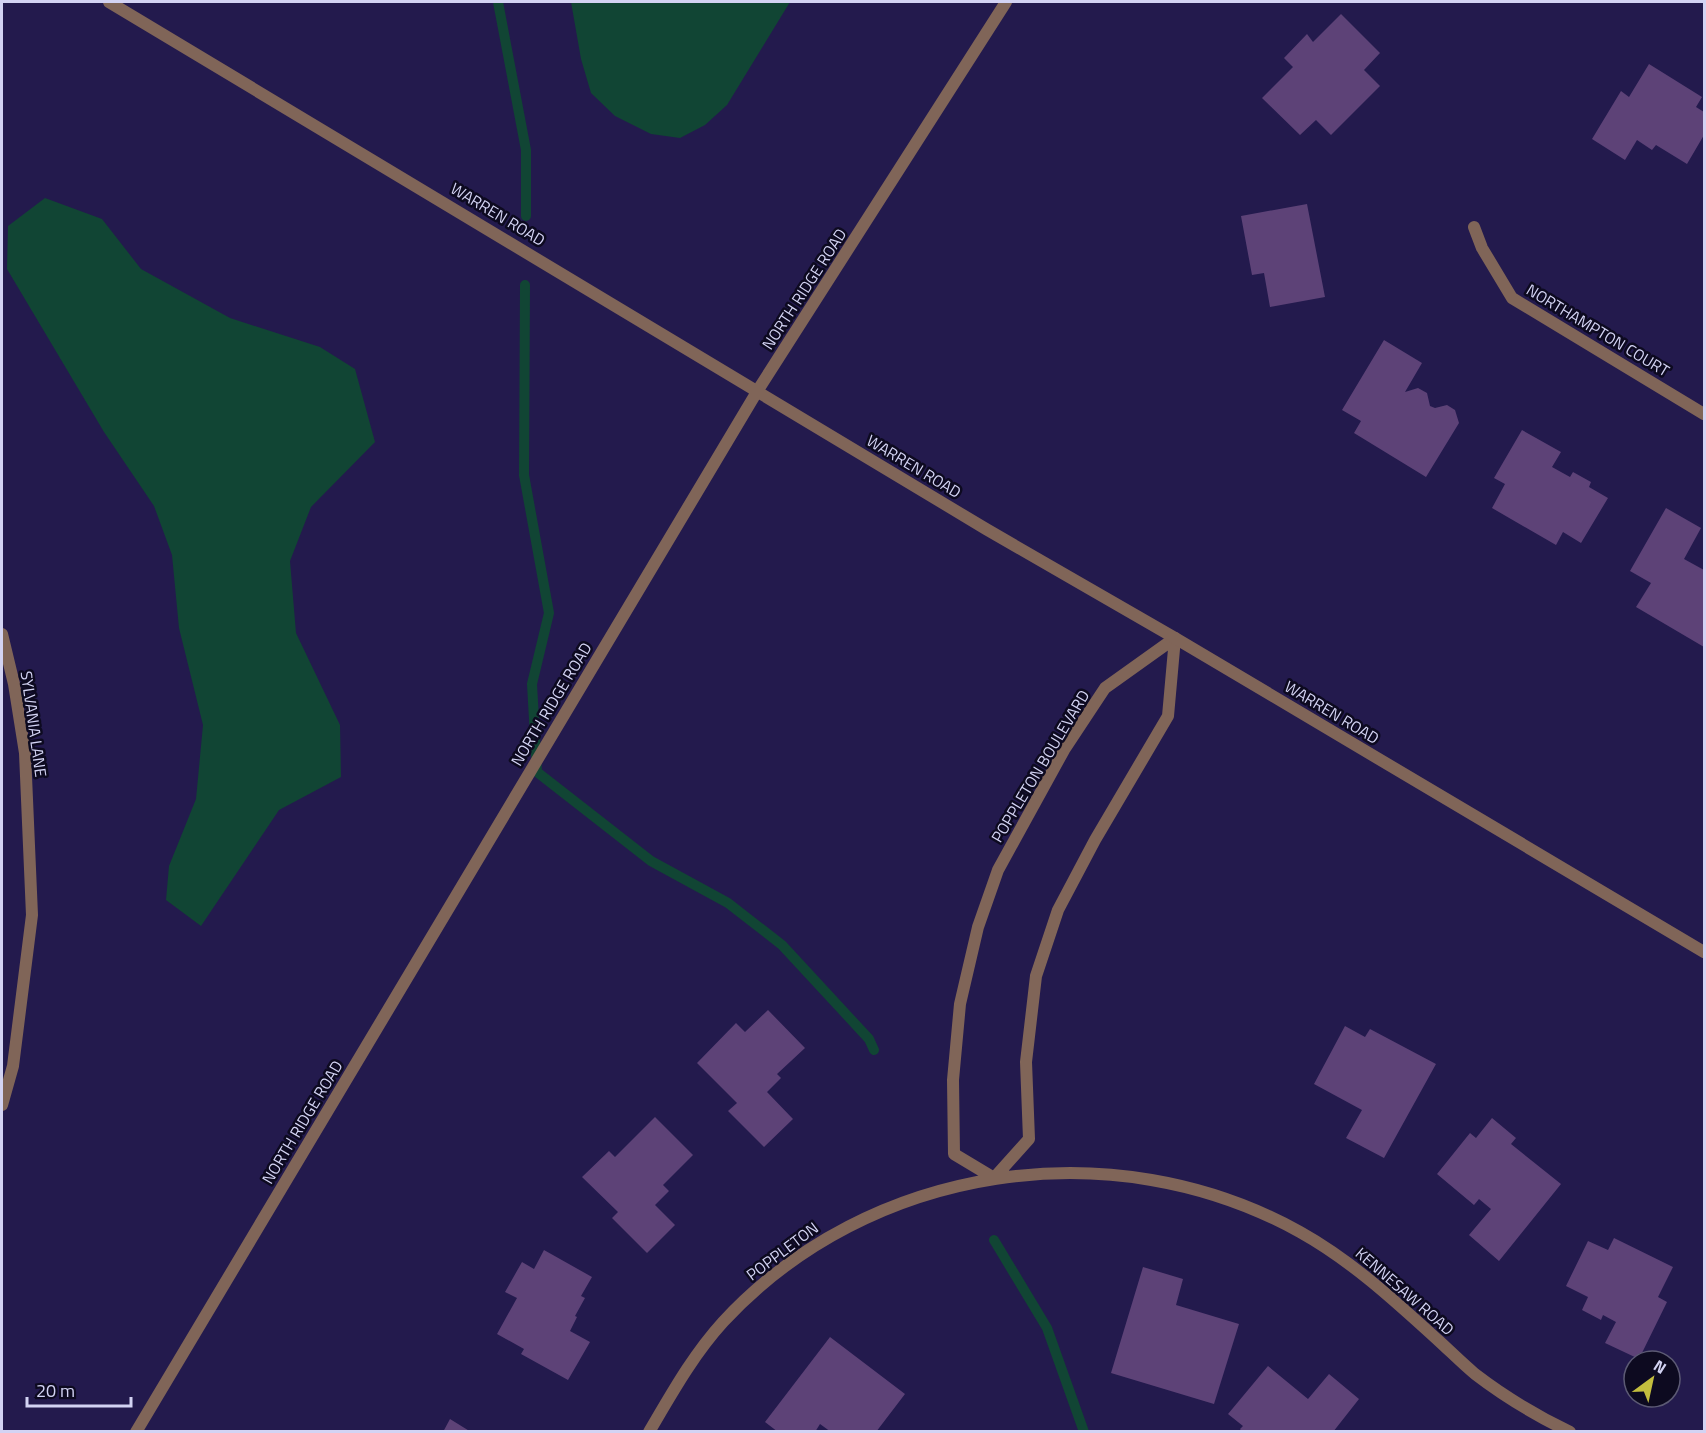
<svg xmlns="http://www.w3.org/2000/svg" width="1706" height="1433" font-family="'Titillium Web',sans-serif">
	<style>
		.water { fill: #114534 }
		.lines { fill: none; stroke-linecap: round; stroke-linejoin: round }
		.stream { stroke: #114534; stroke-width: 10 }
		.building { fill: #5d4277 }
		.minor { stroke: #806558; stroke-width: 12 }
		.tertiary { stroke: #806558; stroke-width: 12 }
		.labels { text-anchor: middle; stroke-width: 5; stroke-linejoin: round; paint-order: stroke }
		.street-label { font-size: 16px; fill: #d3d3f3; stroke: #0d0a20 }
	</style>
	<rect width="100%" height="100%" fill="#231a4d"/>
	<!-- water -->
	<path class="water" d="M 571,2 L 790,2 L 727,105 L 705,125 L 680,138 L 651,134 L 615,116 L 591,93 L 581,59 Z
		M 45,198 L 102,219 L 141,269 L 230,318 L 320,347 L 355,369 L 375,442 L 311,507 L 290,561 L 296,633 L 340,725 L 341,777 L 279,810 L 201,926 L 166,900 L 169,866 L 196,799 L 203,725 L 179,628 L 172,555 L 154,506 L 104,432 L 7,269 L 8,226 Z"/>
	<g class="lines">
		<!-- stream -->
		<path class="stream" d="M 498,2 L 526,150 L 526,216
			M 525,285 L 524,475 L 549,613 L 532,684 L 537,772 L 651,861 L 728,903 L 782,945 L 869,1039 L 874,1050
			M 994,1240 L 1047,1328 L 1084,1432"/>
	</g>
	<!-- building -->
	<path class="building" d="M 1341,14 L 1380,53 L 1364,70 L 1380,86 L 1331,135 L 1316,120 L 1300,135 L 1262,98 L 1293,67 L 1284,58 L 1307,34 L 1313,42 Z
		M 1649,64 L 1702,97 L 1696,107 L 1704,112 L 1704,135 L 1687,164 L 1656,145 L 1652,150 L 1637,140 L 1625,160 L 1592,139 L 1621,91 L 1629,97 Z
		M 1307,204 L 1325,297 L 1270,307 L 1264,273 L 1252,275 L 1241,216 Z
		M 1384,340 L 1422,363 L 1405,392 L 1418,388 L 1427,393 L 1430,406 L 1435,408 L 1447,405 L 1455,410 L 1459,423 L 1426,477 L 1354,433 L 1361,421 L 1342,410 Z
		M 1522,430 L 1561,452 L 1552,467 L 1570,477 L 1573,472 L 1591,482 L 1589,487 L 1608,498 L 1581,543 L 1563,532 L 1556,545 L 1492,508 L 1505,484 L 1494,478 Z
		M 1666,508 L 1701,528 L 1684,559 L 1704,570 L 1704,647 L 1636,607 L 1651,583 L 1630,571 Z
		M 768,1010 L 805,1048 L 777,1074 L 781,1078 L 767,1092 L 793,1119 L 764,1147 L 728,1111 L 737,1103 L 697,1063 L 736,1023 L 745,1032 Z
		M 1345,1026 L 1365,1037 L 1370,1029 L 1436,1064 L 1384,1158 L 1346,1138 L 1362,1110 L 1314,1084 Z
		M 655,1117 L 693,1155 L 663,1185 L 669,1191 L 655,1205 L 675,1225 L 647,1253 L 612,1218 L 618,1212 L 582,1177 L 609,1151 L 615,1157 Z
		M 1492,1118 L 1516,1138 L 1511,1144 L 1561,1184 L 1499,1261 L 1469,1235 L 1491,1209 L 1479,1199 L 1474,1205 L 1437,1174 L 1470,1133 L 1476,1138 Z
		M 1614,1238 L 1673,1267 L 1658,1297 L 1667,1302 L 1639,1359 L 1605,1343 L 1616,1322 L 1603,1315 L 1601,1320 L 1582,1310 L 1588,1297 L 1566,1286 L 1588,1241 L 1608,1250 Z
		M 544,1250 L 592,1277 L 581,1296 L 585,1298 L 575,1316 L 577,1317 L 570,1331 L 590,1342 L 568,1380 L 521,1354 L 524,1349 L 497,1334 L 517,1298 L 505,1292 L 522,1262 L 534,1269 Z
		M 1143,1267 L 1183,1279 L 1176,1305 L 1239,1324 L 1214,1404 L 1111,1373 Z
		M 830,1337 L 905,1394 L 876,1432 L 831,1432 L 820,1424 L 815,1432 L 778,1432 L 765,1422 Z
		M 1268,1366 L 1308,1399 L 1329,1374 L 1359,1399 L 1333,1432 L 1242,1432 L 1240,1429 L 1243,1426 L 1228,1414 Z
		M 450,1419 L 471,1432 L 443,1432 Z"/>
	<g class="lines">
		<!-- minor -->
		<path class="minor" d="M 1474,227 L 1482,248 L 1512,298 L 1704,414
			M 2,634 L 14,684 L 25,753 L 32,915 L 13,1066 L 2,1105
			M 994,1178 L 954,1154 L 953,1080 L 960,1004 L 978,927 L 998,870 L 1064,750 L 1105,688 L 1175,638
			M 994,1178 L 1029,1139 L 1026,1062 L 1036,976 L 1058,910 L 1095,840 L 1168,716 L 1175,638
			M 649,1432 C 672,1393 693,1355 723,1322 C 869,1164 1113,1128 1300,1232 C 1352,1261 1395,1301 1439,1341 C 1451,1352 1463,1364 1475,1374 C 1505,1397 1537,1416 1570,1432"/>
		<!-- tertiary -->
		<path class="tertiary" d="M 109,2 L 986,529 L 1175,638 L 1704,952
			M 136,1432 L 758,390 L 1006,2"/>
	</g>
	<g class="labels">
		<!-- street labels -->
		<g class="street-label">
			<text transform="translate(498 214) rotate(31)" y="6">WARREN ROAD</text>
			<text transform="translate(804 289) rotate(-57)" y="6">NORTH RIDGE ROAD</text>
			<text transform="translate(1598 330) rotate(31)" y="6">NORTHAMPTON COURT</text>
			<text transform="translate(914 466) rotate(31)" y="6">WARREN ROAD</text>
			<text transform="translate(551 704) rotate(-59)" y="6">NORTH RIDGE ROAD</text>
			<text transform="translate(1332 712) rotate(31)" y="6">WARREN ROAD</text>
			<text transform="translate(34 724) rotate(82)" y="6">SYLVANIA LANE</text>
			<text transform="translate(1040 766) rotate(-59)" y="6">POPPLETON BOULEVARD</text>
			<text transform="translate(302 1122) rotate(-59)" y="6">NORTH RIDGE ROAD</text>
			<text transform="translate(782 1251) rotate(-37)" y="6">POPPLETON</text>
			<text transform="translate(1405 1291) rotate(41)" y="6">KENNESAW ROAD</text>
		</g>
	</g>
	<!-- border -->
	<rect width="1706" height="1433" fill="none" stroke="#d3d3f3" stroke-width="6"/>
	<!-- north arrow -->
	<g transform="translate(1652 1379) rotate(33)"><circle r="28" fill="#0d0a20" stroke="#5c5a74" stroke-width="1.5"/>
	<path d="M0-4.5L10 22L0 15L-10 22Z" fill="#c3bd3e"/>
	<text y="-9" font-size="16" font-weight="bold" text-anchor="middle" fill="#d3d3f3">N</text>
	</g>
	<!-- scale -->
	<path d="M27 1397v9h104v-9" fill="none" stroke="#d3d3f3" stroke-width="3"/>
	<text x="36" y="1397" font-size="18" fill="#d3d3f3" stroke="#0d0a20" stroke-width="4.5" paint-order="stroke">20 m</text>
</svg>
